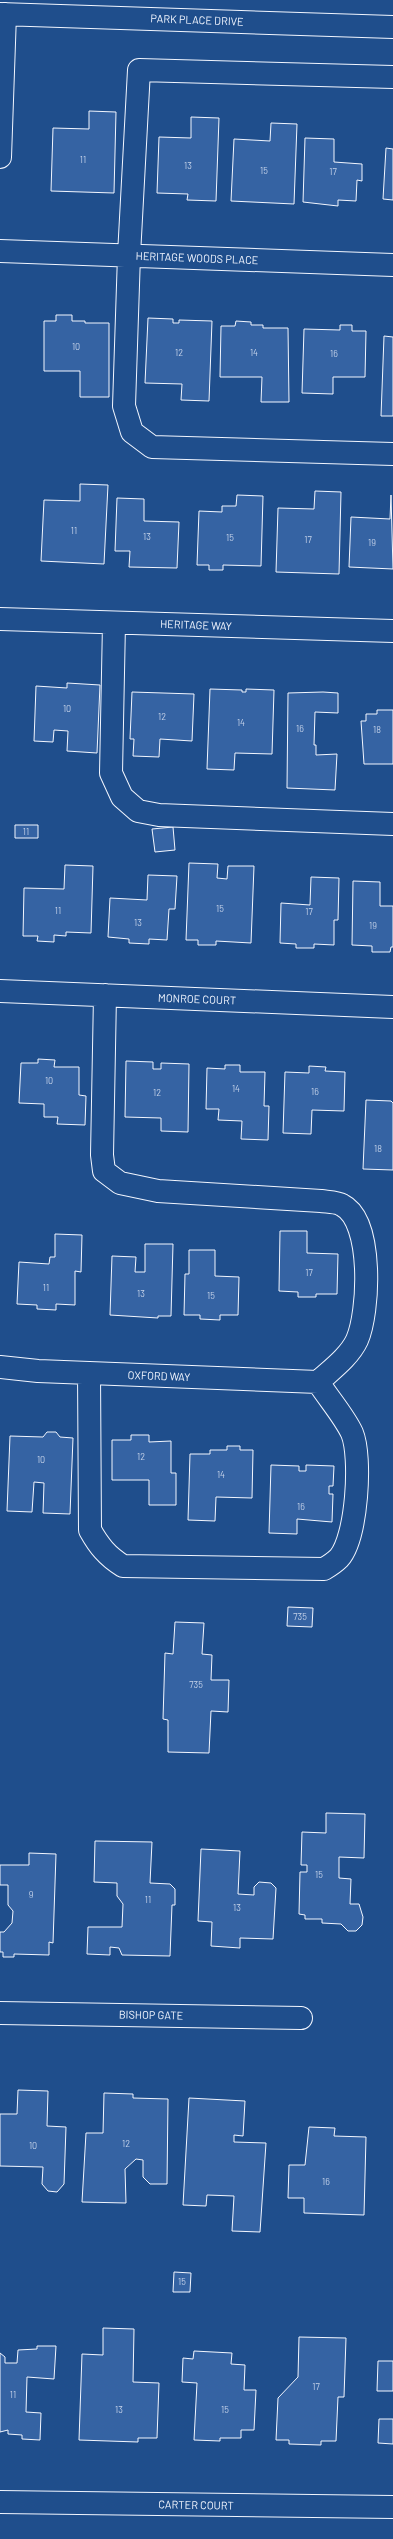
<svg xmlns="http://www.w3.org/2000/svg" width="393" height="2539" font-family="Barlow,sans-serif">
	<style>
		.building { fill: #3563a3; stroke: #f2f6ff }
		.lines { fill: none; stroke-linecap: round; stroke-linejoin: round }
		.minor-casing { stroke: #f2f6ff; stroke-width: 24 }
		.minor { stroke: #1f4e8c; stroke-width: 22 }
		.labels { text-anchor: middle; stroke-width: 3; stroke-linejoin: round; paint-order: stroke }
		.number-label { font-size: 9px; fill: #c3d1e8 }
		.street-label { font-size: 11px; fill: #f2f6ff; stroke: #1f4e8c }
	</style>
	<rect width="100%" height="100%" fill="#1f4e8c"/>
	<!-- building -->
	<path class="building" d="M 89,111 L 116,112 L 114,193 L 51,191 L 53,128 L 89,129 Z
		M 191,117 L 219,118 L 216,201 L 187,200 L 188,194 L 157,193 L 159,137 L 191,138 Z
		M 271,123 L 297,124 L 294,204 L 231,201 L 234,139 L 270,141 Z
		M 305,138 L 334,139 L 334,162 L 362,164 L 362,181 L 357,180 L 356,201 L 338,200 L 338,206 L 303,202 Z
		M 386,148 L 393,149 L 393,200 L 383,199 Z
		M 56,315 L 72,315 L 72,321 L 85,321 L 85,323 L 109,323 L 109,397 L 80,397 L 80,371 L 44,371 L 44,321 L 56,321 Z
		M 148,318 L 173,319 L 173,323 L 179,323 L 179,320 L 212,321 L 209,401 L 181,400 L 182,384 L 145,383 Z
		M 236,321 L 251,322 L 251,325 L 263,325 L 263,328 L 288,328 L 289,402 L 261,402 L 262,377 L 220,377 L 221,326 L 235,326 Z
		M 340,325 L 352,325 L 352,331 L 366,331 L 365,377 L 333,377 L 333,394 L 302,393 L 304,329 L 340,330 Z
		M 384,336 L 393,337 L 393,416 L 381,416 Z
		M 80,484 L 108,485 L 104,564 L 41,561 L 44,500 L 80,501 Z
		M 315,491 L 341,492 L 339,574 L 276,572 L 278,508 L 314,509 Z
		M 237,495 L 263,496 L 261,566 L 223,565 L 223,570 L 209,570 L 209,565 L 197,565 L 199,511 L 222,512 L 222,506 L 236,506 Z
		M 391,495 L 393,569 L 349,567 L 351,517 L 390,519 Z
		M 117,498 L 144,499 L 144,521 L 179,522 L 177,568 L 129,567 L 130,551 L 115,551 Z
		M 67,683 L 100,685 L 97,753 L 67,751 L 68,731 L 54,730 L 53,742 L 34,741 L 36,686 L 67,688 Z
		M 210,689 L 242,690 L 242,692 L 246,692 L 246,689 L 274,690 L 272,754 L 235,753 L 234,770 L 207,769 Z
		M 132,692 L 194,694 L 192,741 L 160,739 L 159,757 L 133,756 L 134,739 L 130,739 Z
		M 323,692 L 338,693 L 338,713 L 315,712 L 314,745 L 316,745 L 316,755 L 337,754 L 335,790 L 287,788 L 288,693 Z
		M 377,710 L 393,710 L 393,764 L 364,764 L 361,721 L 366,721 L 366,714 L 377,714 Z
		M 15,825 L 38,825 L 38,838 L 15,838 Z
		M 173,827 L 175,850 L 155,852 L 152,829 Z
		M 189,863 L 218,864 L 217,878 L 227,879 L 228,866 L 254,866 L 251,943 L 216,941 L 216,945 L 198,945 L 198,940 L 186,940 Z
		M 65,865 L 93,866 L 91,933 L 66,932 L 66,936 L 54,935 L 54,942 L 37,941 L 38,936 L 23,936 L 24,888 L 64,889 Z
		M 148,875 L 177,876 L 175,909 L 169,909 L 167,940 L 149,939 L 149,944 L 129,943 L 129,939 L 108,937 L 110,898 L 147,900 Z
		M 311,877 L 339,878 L 338,920 L 334,920 L 334,945 L 314,944 L 314,948 L 296,948 L 296,944 L 280,943 L 281,903 L 310,905 Z
		M 353,881 L 380,882 L 380,906 L 393,906 L 393,947 L 391,947 L 390,952 L 372,952 L 372,946 L 352,945 Z
		M 38,1059 L 55,1060 L 54,1067 L 79,1067 L 79,1095 L 86,1096 L 85,1125 L 57,1124 L 58,1117 L 44,1117 L 44,1104 L 19,1103 L 21,1063 L 38,1063 Z
		M 126,1061 L 153,1062 L 153,1069 L 161,1069 L 161,1063 L 189,1064 L 188,1132 L 161,1131 L 161,1118 L 125,1117 Z
		M 225,1065 L 240,1065 L 240,1072 L 265,1072 L 264,1106 L 269,1106 L 268,1140 L 241,1139 L 242,1121 L 218,1120 L 219,1109 L 206,1109 L 207,1068 L 225,1069 Z
		M 309,1066 L 326,1067 L 325,1071 L 345,1072 L 344,1111 L 312,1110 L 311,1134 L 283,1133 L 285,1072 L 309,1073 Z
		M 366,1100 L 391,1101 L 393,1103 L 393,1170 L 363,1169 Z
		M 280,1231 L 307,1231 L 307,1253 L 338,1254 L 337,1294 L 316,1294 L 316,1297 L 298,1297 L 298,1292 L 279,1291 Z
		M 55,1234 L 82,1235 L 81,1272 L 75,1271 L 75,1305 L 56,1304 L 56,1310 L 37,1309 L 37,1305 L 17,1304 L 19,1262 L 49,1264 L 50,1257 L 55,1257 Z
		M 145,1244 L 173,1244 L 171,1316 L 158,1316 L 158,1318 L 110,1315 L 112,1256 L 136,1257 L 135,1272 L 145,1272 Z
		M 189,1250 L 215,1250 L 215,1276 L 239,1277 L 238,1315 L 220,1315 L 220,1320 L 200,1319 L 200,1315 L 184,1315 L 185,1274 L 189,1274 Z
		M 47,1432 L 56,1432 L 60,1437 L 73,1438 L 70,1514 L 43,1513 L 44,1483 L 34,1482 L 32,1512 L 7,1511 L 10,1436 L 43,1437 Z
		M 131,1435 L 149,1435 L 149,1442 L 171,1441 L 171,1473 L 176,1473 L 176,1505 L 149,1505 L 149,1480 L 112,1480 L 112,1440 L 131,1440 Z
		M 227,1446 L 240,1446 L 240,1450 L 253,1450 L 252,1498 L 216,1497 L 215,1521 L 188,1520 L 190,1454 L 210,1454 L 210,1450 L 227,1450 Z
		M 271,1465 L 299,1466 L 299,1471 L 306,1471 L 306,1465 L 334,1466 L 333,1486 L 329,1486 L 329,1494 L 333,1494 L 332,1522 L 297,1519 L 297,1534 L 269,1533 Z
		M 288,1607 L 313,1608 L 312,1627 L 287,1626 Z
		M 175,1622 L 204,1623 L 202,1654 L 212,1655 L 211,1680 L 229,1680 L 228,1712 L 211,1711 L 209,1753 L 168,1752 L 168,1720 L 163,1719 L 165,1653 L 173,1654 Z
		M 326,1813 L 365,1814 L 364,1858 L 339,1857 L 339,1878 L 351,1879 L 350,1904 L 359,1904 L 363,1917 L 362,1925 L 356,1931 L 348,1931 L 341,1924 L 322,1923 L 322,1919 L 305,1919 L 305,1915 L 299,1914 L 300,1872 L 307,1872 L 307,1865 L 301,1865 L 302,1832 L 326,1833 Z
		M 95,1841 L 152,1842 L 150,1883 L 170,1884 L 175,1889 L 175,1905 L 172,1905 L 170,1956 L 122,1955 L 119,1948 L 110,1947 L 110,1955 L 87,1954 L 88,1927 L 122,1927 L 123,1904 L 117,1896 L 117,1883 L 94,1882 Z
		M 201,1849 L 240,1851 L 238,1894 L 254,1895 L 254,1887 L 259,1882 L 271,1883 L 276,1888 L 273,1939 L 240,1938 L 240,1948 L 211,1946 L 212,1922 L 198,1921 Z
		M 29,1853 L 56,1854 L 53,1943 L 49,1942 L 49,1955 L 14,1954 L 14,1957 L 3,1957 L 3,1952 L 0,1952 L 0,1932 L 4,1932 L 12,1923 L 13,1911 L 8,1905 L 8,1885 L 0,1885 L 0,1865 L 29,1865 Z
		M 18,2090 L 48,2091 L 47,2126 L 66,2127 L 64,2184 L 57,2192 L 48,2191 L 42,2184 L 43,2167 L 0,2166 L 0,2114 L 17,2114 Z
		M 104,2093 L 133,2094 L 133,2098 L 168,2099 L 167,2184 L 150,2184 L 143,2177 L 143,2160 L 136,2159 L 125,2169 L 126,2203 L 82,2202 L 86,2133 L 103,2133 Z
		M 189,2098 L 245,2101 L 243,2136 L 234,2135 L 234,2142 L 266,2143 L 260,2232 L 232,2231 L 234,2196 L 207,2195 L 206,2206 L 183,2205 Z
		M 309,2127 L 335,2128 L 334,2136 L 366,2137 L 364,2215 L 304,2213 L 304,2198 L 288,2198 L 289,2165 L 305,2165 Z
		M 174,2272 L 191,2273 L 190,2292 L 173,2292 Z
		M 103,2328 L 134,2329 L 133,2382 L 159,2383 L 157,2438 L 138,2438 L 138,2442 L 79,2440 L 82,2354 L 103,2355 Z
		M 299,2337 L 346,2338 L 344,2397 L 338,2397 L 336,2441 L 321,2441 L 321,2445 L 289,2444 L 289,2440 L 276,2440 L 278,2398 L 298,2377 Z
		M 37,2346 L 56,2346 L 54,2379 L 27,2377 L 26,2412 L 41,2413 L 40,2440 L 22,2439 L 22,2435 L 8,2434 L 8,2430 L 0,2432 L 0,2353 L 5,2357 L 5,2363 L 17,2363 L 18,2350 L 37,2349 Z
		M 194,2351 L 232,2353 L 231,2364 L 245,2365 L 244,2390 L 256,2390 L 254,2430 L 241,2430 L 241,2438 L 220,2438 L 220,2441 L 194,2440 L 197,2383 L 182,2382 L 183,2358 L 193,2359 Z
		M 378,2361 L 393,2361 L 393,2391 L 377,2391 Z
		M 379,2419 L 393,2419 L 393,2444 L 378,2443 Z"/>
	<g class="lines">
		<defs>
			<path id="minor" d="M 0,14 L 393,27
				M 393,77 L 139,70 L 129,255 L 124,406 L 132,432 L 152,447 L 393,454
				M 0,157 L 5,14
				M 0,251 L 393,265
				M 0,619 L 393,631
				M 114,623 L 111,773 L 122,797 L 138,811 L 159,815 L 393,824
				M 0,991 L 393,1007
				M 105,995 L 102,1155 L 104,1171 L 120,1183 L 158,1191 L 321,1201 C 328,1202 337,1202 342,1205 C 374,1221 369,1313 357,1340 C 349,1357 331,1370 318,1382
				M 0,1367 L 38,1371 L 318,1382
				M 89,1373 L 90,1530 C 99,1546 107,1556 123,1566 L 324,1569 C 329,1566 335,1562 339,1558 C 357,1538 362,1457 352,1433 C 344,1416 329,1399 318,1382
				M 0,2013 L 301,2018
				M 0,2502 L 393,2507"/>
		</defs>
		<!-- minor casing -->
		<use href="#minor" class="minor-casing"/>
		<!-- minor -->
		<use href="#minor" class="minor"/>
	</g>
	<g class="labels">
		<!-- number labels -->
		<g class="number-label">
			<text x="83" y="163">11</text>
			<text x="188" y="169">13</text>
			<text x="264" y="174">15</text>
			<text x="333" y="175">17</text>
			<text x="76" y="350">10</text>
			<text x="179" y="356">12</text>
			<text x="254" y="356">14</text>
			<text x="334" y="357">16</text>
			<text x="74" y="534">11</text>
			<text x="147" y="540">13</text>
			<text x="230" y="541">15</text>
			<text x="308" y="543">17</text>
			<text x="372" y="546">19</text>
			<text x="67" y="712">10</text>
			<text x="162" y="720">12</text>
			<text x="241" y="726">14</text>
			<text x="300" y="732">16</text>
			<text x="377" y="733">18</text>
			<text x="26" y="835">11</text>
			<text x="220" y="912">15</text>
			<text x="58" y="914">11</text>
			<text x="309" y="915">17</text>
			<text x="138" y="926">13</text>
			<text x="373" y="929">19</text>
			<text x="49" y="1084">10</text>
			<text x="236" y="1092">14</text>
			<text x="315" y="1095">16</text>
			<text x="157" y="1096">12</text>
			<text x="378" y="1152">18</text>
			<text x="309" y="1276">17</text>
			<text x="46" y="1291">11</text>
			<text x="141" y="1297">13</text>
			<text x="211" y="1299">15</text>
			<text x="141" y="1460">12</text>
			<text x="41" y="1463">10</text>
			<text x="221" y="1478">14</text>
			<text x="301" y="1510">16</text>
			<text x="300" y="1620">735</text>
			<text x="196" y="1688">735</text>
			<text x="319" y="1878">15</text>
			<text x="31" y="1898">9</text>
			<text x="148" y="1903">11</text>
			<text x="237" y="1911">13</text>
			<text x="126" y="2147">12</text>
			<text x="33" y="2149">10</text>
			<text x="326" y="2185">16</text>
			<text x="182" y="2285">15</text>
			<text x="316" y="2390">17</text>
			<text x="13" y="2398">11</text>
			<text x="119" y="2413">13</text>
			<text x="225" y="2413">15</text>
		</g>
		<!-- street labels -->
		<g class="street-label">
			<text transform="translate(197 20) rotate(2)" y="4">PARK PLACE DRIVE</text>
			<text transform="translate(197 258) rotate(2)" y="4">HERITAGE WOODS PLACE</text>
			<text transform="translate(196 625) rotate(2)" y="4">HERITAGE WAY</text>
			<text transform="translate(197 999) rotate(2)" y="4">MONROE COURT</text>
			<text transform="translate(159 1376) rotate(2)" y="4">OXFORD WAY</text>
			<text transform="translate(151 2015) rotate(1)" y="4">BISHOP GATE</text>
			<text transform="translate(196 2505) rotate(1)" y="4">CARTER COURT</text>
		</g>
	</g>
</svg>
